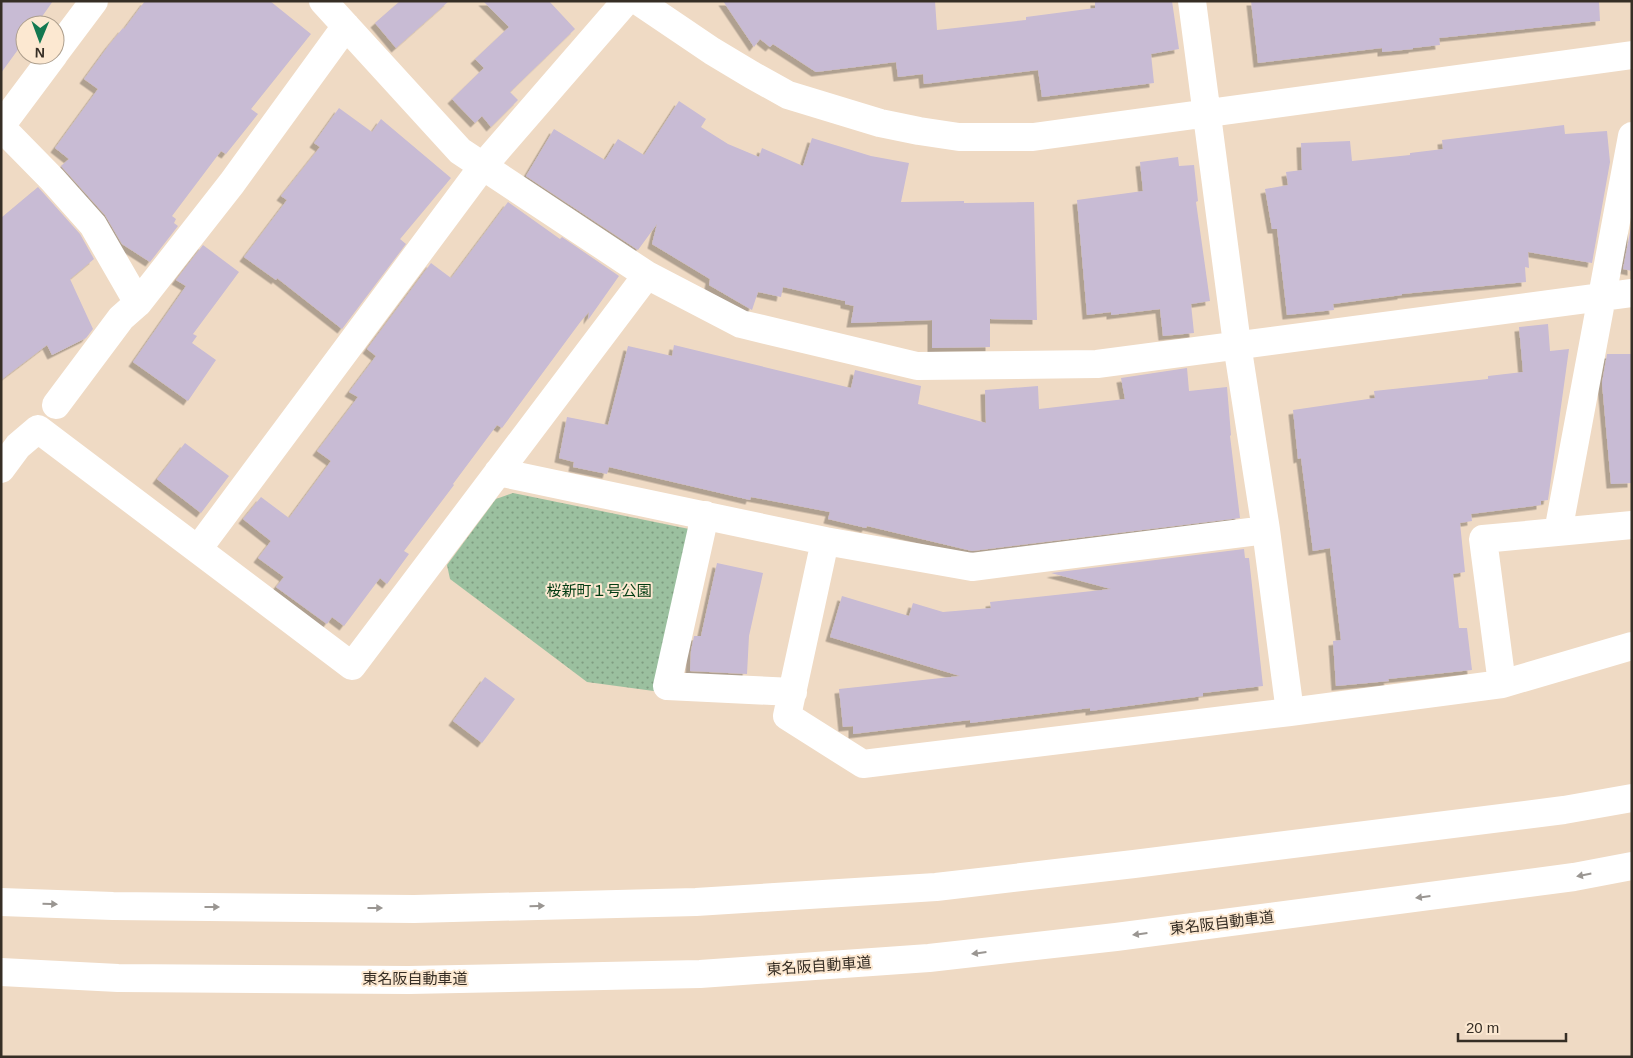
<svg xmlns="http://www.w3.org/2000/svg" width="1633" height="1058" font-family="Helvetica,'Noto Sans JP',sans-serif">
	<style>
		.park { fill: url(#park-dots) }
		.building { fill: #c8bbd4; filter: url(#shadow) }
		.lines { fill: none; stroke-linecap: round; stroke-linejoin: round }
		.minor { stroke: #fff; stroke-width: 28 }
		.highway { stroke: #fff; stroke-width: 28 }
		.oneway { fill: #9a9692 }
		.labels { text-anchor: middle; stroke-width: 4; stroke-linejoin: round; paint-order: stroke }
		.park-label { font-size: 15px; fill: #023c13; stroke: #fce8d1 }
		.street-label { font-size: 15px; fill: #362e25; stroke: #fce8d1 }
	</style>
	<defs>
		<pattern id="park-dots" width="8" height="8" patternUnits="userSpaceOnUse" patternTransform="scale(1.25)"><rect width="8" height="8" fill="#9bc09f"/><path d="M2 2h.1M6 6h.1" fill="none" stroke="#7f9c81" stroke-width="1.8" stroke-linecap="round"/></pattern>
		<filter id="shadow"><feDropShadow dx="-4.5" dy="4.5" stdDeviation="0" flood-color="#0004"/></filter>
	</defs>
	<rect width="100%" height="100%" fill="#efdac4"/>
	<!-- park -->
	<path class="park" d="M 513,493 L 694,530 L 661,692 L 587,682 L 450,579 L 447,565 L 496,499 Z"/>
	<!-- building -->
	<path class="building" d="M 1,1 L 53,1 L 36,25 L 25,25 L 25,40 L 1,73 Z
		M 145,1 L 270,1 L 311,34 L 251,109 L 258,114 L 226,154 L 221,151 L 172,216 L 176,219 L 174,223 L 178,226 L 150,262 L 122,244 L 105,215 L 61,166 L 69,159 L 55,148 L 98,89 L 84,79 L 109,45 L 123,28 L 124,29 Z
		M 400,1 L 449,1 L 396,48 L 375,23 Z
		M 483,1 L 549,1 L 575,29 L 510,92 L 518,100 L 491,127 L 482,116 L 475,123 L 452,99 L 484,68 L 475,59 L 509,27 Z
		M 723,1 L 935,1 L 937,30 L 1026,20 L 1026,17 L 1095,8 L 1095,1 L 1172,1 L 1179,49 L 1151,54 L 1154,83 L 1042,97 L 1038,70 L 924,84 L 923,74 L 898,77 L 896,62 L 816,72 L 773,44 L 770,47 L 760,39 L 754,47 Z
		M 1251,1 L 1599,1 L 1600,21 L 1439,38 L 1440,45 L 1413,48 L 1413,49 L 1382,52 L 1382,48 L 1258,63 Z
		M 679,101 L 706,119 L 701,127 L 728,144 L 759,157 L 762,148 L 803,166 L 812,138 L 871,156 L 909,163 L 901,202 L 964,201 L 964,203 L 1034,202 L 1037,320 L 990,319 L 990,347 L 932,348 L 932,320 L 851,323 L 854,306 L 845,304 L 845,301 L 783,287 L 781,297 L 758,292 L 752,310 L 709,285 L 710,279 L 652,244 L 657,224 L 638,250 L 526,176 L 554,129 L 605,160 L 618,139 L 644,155 Z
		M 339,108 L 372,132 L 381,119 L 451,178 L 400,239 L 406,244 L 342,329 L 277,278 L 276,280 L 244,257 L 287,200 L 281,196 L 320,147 L 314,143 Z
		M 1564,125 L 1565,134 L 1607,131 L 1610,162 L 1592,263 L 1528,252 L 1529,268 L 1525,267 L 1526,282 L 1402,294 L 1402,295 L 1333,304 L 1334,310 L 1287,315 L 1277,229 L 1272,229 L 1265,189 L 1288,185 L 1286,172 L 1302,170 L 1301,143 L 1350,141 L 1352,161 L 1410,155 L 1410,153 L 1443,149 L 1442,140 Z
		M 1178,157 L 1179,166 L 1194,165 L 1198,201 L 1196,202 L 1210,301 L 1191,304 L 1194,333 L 1163,336 L 1160,309 L 1111,315 L 1111,312 L 1087,315 L 1077,200 L 1143,191 L 1140,162 Z
		M 38,187 L 80,234 L 94,259 L 70,279 L 93,329 L 86,338 L 52,355 L 47,345 L 1,380 L 1,218 Z
		M 508,202 L 560,239 L 562,237 L 619,276 L 588,320 L 589,312 L 581,321 L 502,428 L 497,425 L 453,484 L 454,485 L 404,551 L 409,554 L 387,584 L 380,578 L 344,626 L 332,617 L 327,624 L 276,587 L 284,577 L 258,558 L 271,541 L 243,519 L 261,497 L 289,518 L 331,461 L 317,451 L 358,397 L 349,392 L 376,356 L 367,349 L 431,263 L 451,278 Z
		M 1631,227 L 1632,227 L 1632,271 L 1623,269 Z
		M 203,245 L 239,272 L 193,334 L 197,336 L 192,343 L 216,360 L 188,401 L 133,362 L 186,286 L 176,280 Z
		M 1548,324 L 1550,351 L 1569,349 L 1548,500 L 1541,501 L 1541,505 L 1471,514 L 1472,521 L 1460,523 L 1465,572 L 1453,574 L 1459,628 L 1467,628 L 1472,670 L 1388,679 L 1389,681 L 1336,686 L 1333,641 L 1341,640 L 1330,548 L 1313,551 L 1301,458 L 1298,459 L 1293,410 L 1375,398 L 1374,391 L 1488,379 L 1488,376 L 1523,372 L 1519,327 Z
		M 674,345 L 851,388 L 855,370 L 921,386 L 918,404 L 986,423 L 985,390 L 1038,386 L 1039,409 L 1125,399 L 1121,378 L 1187,368 L 1189,391 L 1227,387 L 1231,435 L 1230,436 L 1240,518 L 972,551 L 867,526 L 866,528 L 828,519 L 830,512 L 751,497 L 750,500 L 609,467 L 607,474 L 573,467 L 574,462 L 559,458 L 567,417 L 608,425 L 628,346 L 672,356 Z
		M 1607,354 L 1632,354 L 1632,483 L 1611,484 L 1602,383 Z
		M 185,443 L 229,476 L 201,513 L 157,479 Z
		M 1244,549 L 1245,558 L 1249,558 L 1263,686 L 1203,693 L 1203,696 L 1090,711 L 1090,708 L 970,723 L 970,720 L 853,734 L 853,726 L 843,727 L 839,689 L 960,676 L 830,637 L 842,596 L 909,616 L 913,603 L 943,612 L 991,608 L 990,602 L 1111,589 L 1051,573 Z
		M 717,563 L 763,573 L 749,636 L 747,674 L 690,671 L 691,651 L 694,636 L 701,636 Z
		M 485,677 L 515,699 L 482,743 L 453,721 Z"/>
	<g class="lines">
		<!-- minor -->
		<path class="minor" d="M 323,1 L 460,151 L 647,275 L 741,324 L 917,366 L 1097,364 L 1632,293
			M 638,1 L 712,51 L 752,75 L 788,95 L 880,123 L 919,131 L 959,137 L 1033,137 L 1632,55
			M 1192,1 L 1237,344 L 1266,530 L 1290,712
			M 55,53 L 94,1
			M 1,126 L 54,55
			M 1,127 L 52,179 L 93,225 L 138,303 L 232,183 L 346,26
			M 56,405 L 121,318 L 138,303
			M 1,469 L 18,446 L 38,429 L 352,666 L 647,275
			M 498,472 L 825,541 L 972,567 L 1266,530
			M 705,515 L 667,686 L 793,692
			M 1558,532 L 1632,136
			M 825,541 L 787,716 L 863,764 L 1290,712 L 1502,684 L 1632,646
			M 198,549 L 483,166 L 626,1
			M 1502,684 L 1483,539 L 1632,525"/>
		<!-- highway -->
		<path class="highway" d="M 1,902 L 113,906 L 414,909 L 696,902 L 936,887 L 1134,864 L 1564,810 L 1632,798
			M 1,972 L 118,978 L 409,980 L 700,974 L 929,958 L 1116,937 L 1574,877 L 1632,866"/>
	</g>
	<!-- one-way arrows -->
	<defs><path id="oneway-solid" d="M-6-.8H1V-3.2L6.5 0L1 3.2V.8H-6Z" transform="scale(1.25)"/></defs>
	<g class="oneway">
		<use href="#oneway-solid" transform="translate(1584 875) rotate(169)"/>
		<use href="#oneway-solid" transform="translate(1423 897) rotate(173)"/>
		<use href="#oneway-solid" transform="translate(50 904) rotate(2)"/>
		<use href="#oneway-solid" transform="translate(537 906) rotate(-1)"/>
		<use href="#oneway-solid" transform="translate(212 907)"/>
		<use href="#oneway-solid" transform="translate(375 908)"/>
		<use href="#oneway-solid" transform="translate(1140 934) rotate(173)"/>
		<use href="#oneway-solid" transform="translate(979 953) rotate(173)"/>
	</g>
	<g class="labels">
		<!-- park labels -->
		<g class="park-label">
			<text x="599" y="596">桜新町１号公園</text>
		</g>
		<!-- street labels -->
		<g class="street-label">
			<text transform="translate(1222 923) rotate(-7)" y="5">東名阪自動車道</text>
			<text transform="translate(819 966) rotate(-4)" y="5">東名阪自動車道</text>
			<text x="415" y="984">東名阪自動車道</text>
		</g>
	</g>
	<!-- border -->
	<rect width="1633" height="1058" fill="none" stroke="#362e25" stroke-width="5"/>
	<!-- north arrow -->
	<g transform="translate(40 40) rotate(181)"><circle r="24" fill="#fce8d1" stroke="#ad9e8c"/>
	<path d="M0-4L9 19L0 12L-9 19Z" fill="#137850"/>
	<text y="-8" font-size="14" font-weight="bold" text-anchor="middle" fill="#362e25">N</text>
	</g>
	<!-- scale -->
	<path d="M1458 1033v8h108v-8" fill="none" stroke="#362e25" stroke-width="2.5"/>
	<text x="1466" y="1033" font-size="15" fill="#362e25" stroke="#fce8d1" stroke-width="4" paint-order="stroke">20 m</text>
</svg>
